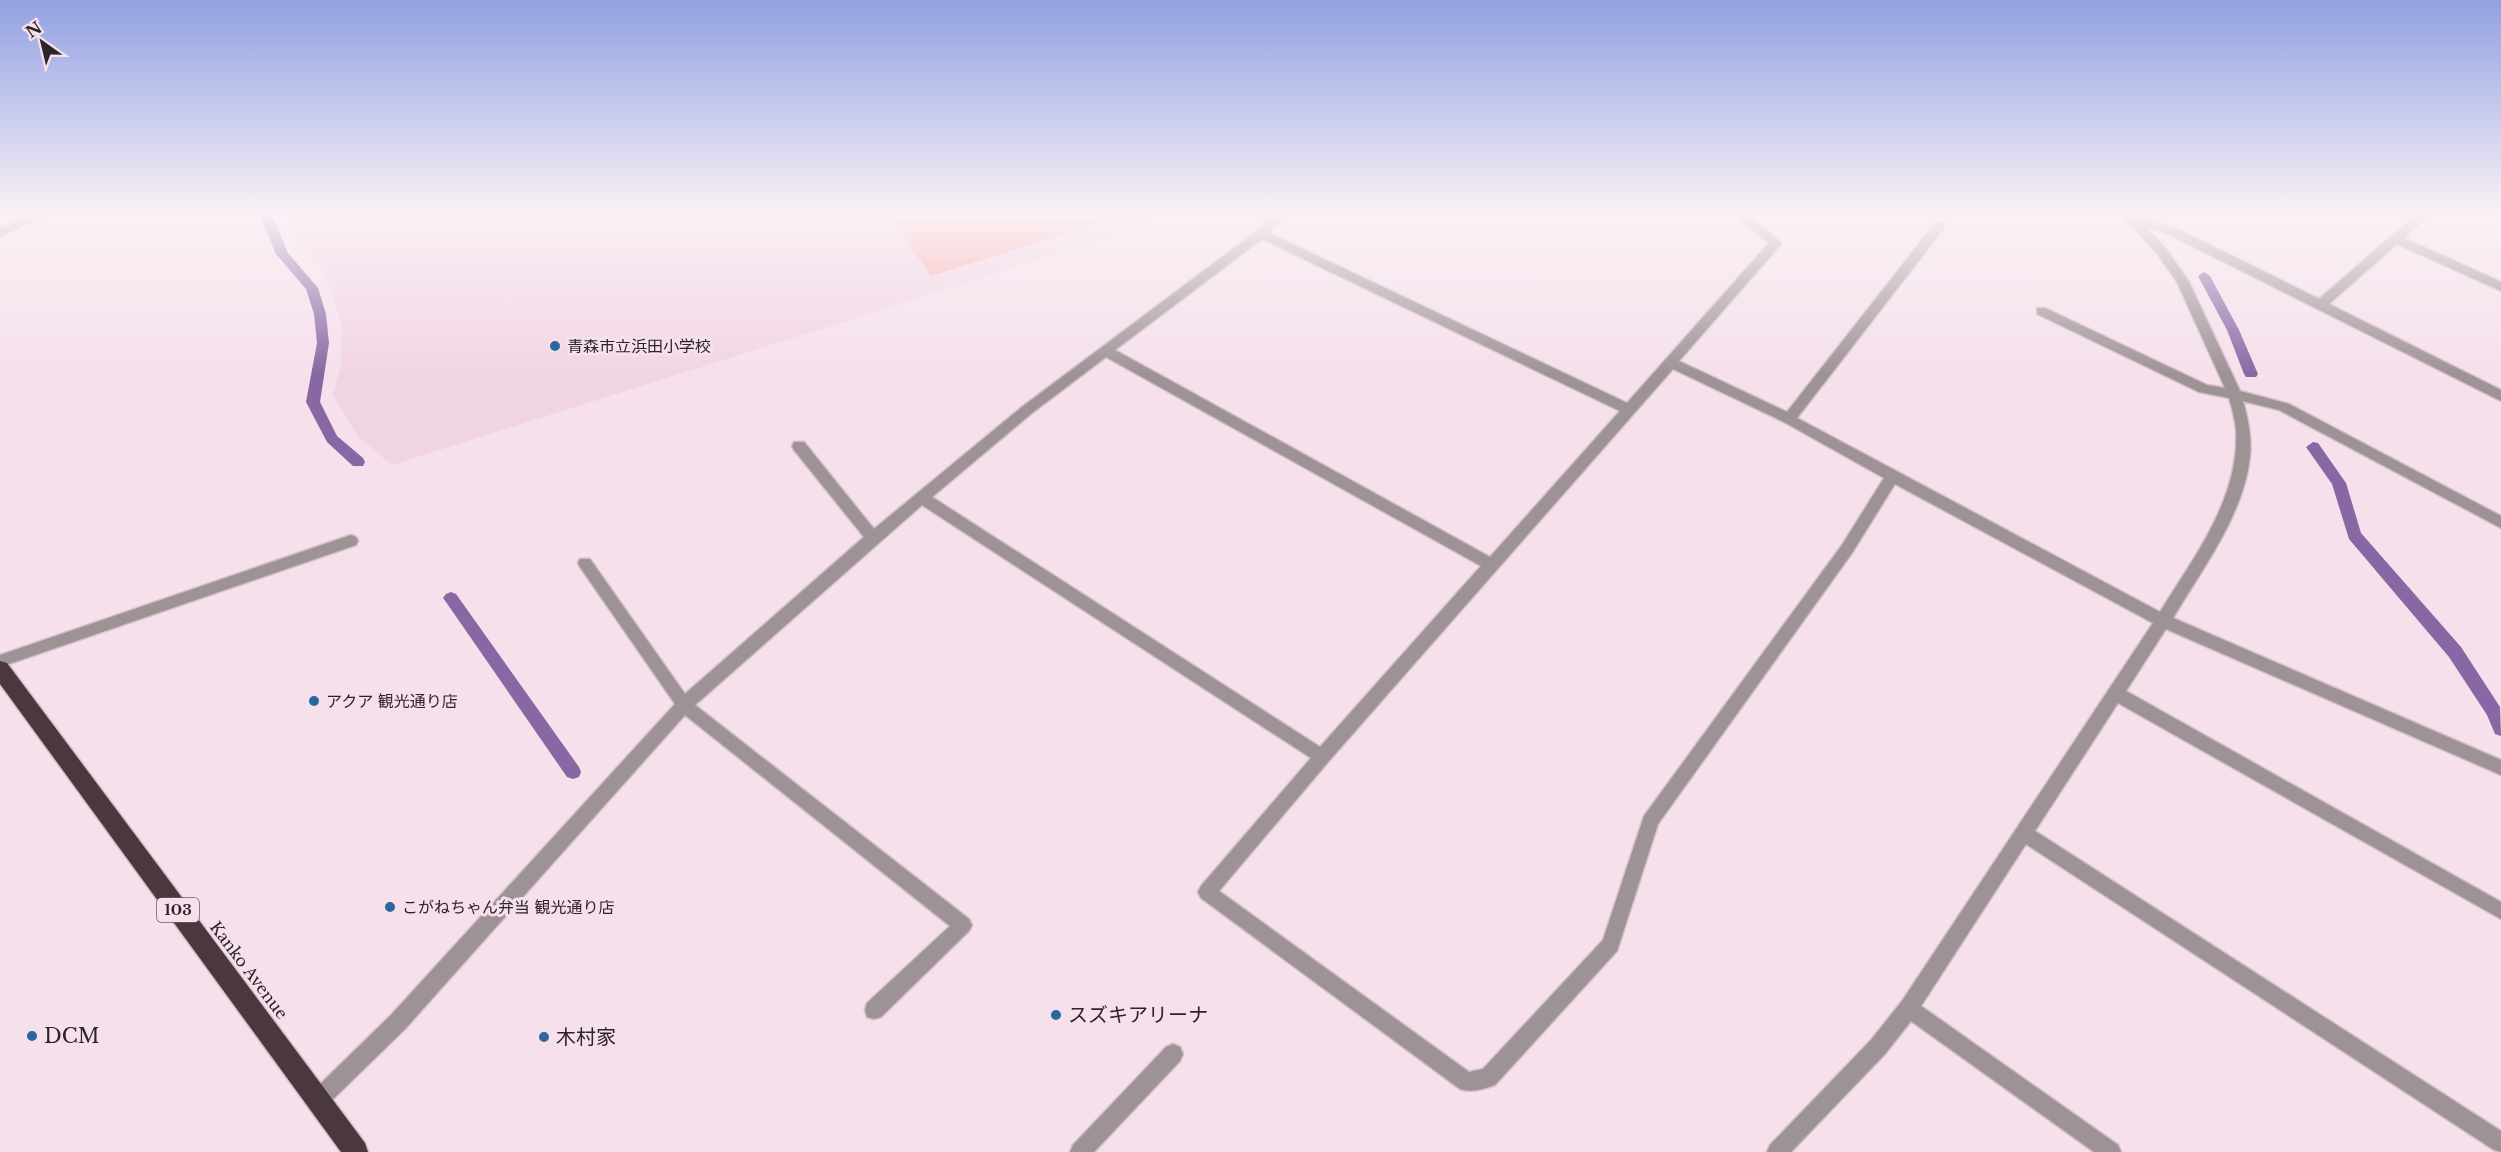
<svg xmlns="http://www.w3.org/2000/svg" width="2501" height="1152" font-family="'Libre Baskerville','Noto Sans JP',serif">
	<style>
		.built { fill: #f1d4e3 }
		.green { fill: #f9a9a2 }
		.lines { fill: none; stroke-linecap: round; stroke-linejoin: round }
		.stream { fill: #8868a4; fill-rule: evenodd }
		.minor-casing { stroke: #d1bec8; stroke-width: 3 }
		.highway-casing { stroke: #d1bec8; stroke-width: 3 }
		.minor { fill: #9d9395; fill-rule: evenodd }
		.highway { fill: #4b383c; fill-rule: evenodd }
		.poi-dot { fill: #29679e; stroke: #f5e0eb; stroke-width: 2 }
		.labels { text-anchor: middle; stroke-width: 6; stroke-linejoin: round; paint-order: stroke }
		.shield { fill: #f5e0eb; stroke: #685c62; stroke-width: 1.5 }
		.shield-label { font-size: 15px; font-weight: bold; fill: #2c2428 }
		.poi-label { font-size: 16px; fill: #2c2428; stroke: #f5e0eb; text-anchor: start }
		.street-label { font-size: 16px; fill: #2c2428; stroke: #f5e0eb }
		.near-poi-label { font-size: 20px; fill: #2c2428; stroke: #f5e0eb; text-anchor: start }
	</style>
	<rect width="100%" height="100%" fill="#f5e0eb"/>
	<!-- built -->
	<path class="built" d="M 284,213 L 1187,213 L 392,465 L 358,437 L 333,395 L 341,365 L 342,327 L 332,290 L 320,269 L 297,243 Z"/>
	<!-- green -->
	<path class="green" d="M 887,213 L 1132,213 L 931,276 Z"/>
	<g class="lines">
		<!-- stream -->
		<path class="stream" d="M 259,213 L 271,213 L 288,253 L 318,288 L 326,314 L 329,343 L 320,402 L 337,436 L 363,458 L 365,462 L 363,466 L 353,466 L 327,442 L 306,402 L 317,343 L 314,314 L 306,289 L 276,254 Z
			M 2204,272 L 2210,276 L 2239,330 L 2258,374 L 2256,377 L 2246,377 L 2244,374 L 2227,330 L 2198,276 Z
			M 2313,442 L 2318,443 L 2346,483 L 2361,533 L 2461,647 L 2500,707 L 2501,736 L 2495,734 L 2487,715 L 2449,657 L 2349,539 L 2332,484 L 2306,447 Z
			M 451,592 L 456,594 L 579,767 L 581,772 L 579,777 L 573,779 L 567,777 L 446,602 L 443,598 L 446,594 Z"/>
		<defs>
			<path id="minor" d="M 34,213 L 50,213 L 0,237 L 0,228 Z
				M 1273,213 L 1286,213 L 1269,233 L 1627,403 L 1769,243 L 1732,213 L 1746,213 L 1782,243 L 1679,361 L 1787,412 L 1936,222 L 1944,222 L 1944,228 L 1797,418 L 2160,612 C 2194,557 2240,498 2236,430 C 2235,419 2232,408 2229,398 L 2199,392 L 2037,314 L 2037,308 L 2045,308 L 2207,385 L 2225,388 L 2177,282 L 2159,256 L 2120,213 L 2133,213 L 2136,217 L 2176,228 L 2319,299 L 2418,213 L 2431,213 L 2404,238 L 2501,282 L 2501,291 L 2397,244 L 2329,304 L 2501,390 L 2501,401 L 2168,234 L 2146,227 L 2167,250 L 2189,282 L 2240,391 L 2289,404 L 2501,516 L 2501,528 L 2279,410 L 2243,401 C 2248,419 2252,437 2250,456 C 2244,515 2202,569 2173,618 L 2501,760 L 2501,775 L 2166,629 L 2126,691 L 2501,902 L 2501,919 L 2118,703 L 2035,831 L 2501,1131 L 2501,1152 L 2494,1150 L 2026,844 L 1921,1006 L 2118,1145 L 2121,1152 L 2094,1152 L 1911,1021 L 1885,1054 L 1791,1152 L 1767,1152 L 1770,1145 L 1871,1040 L 1902,1001 L 2153,623 L 1895,484 L 1852,553 L 1658,824 L 1617,951 L 1495,1085 C 1484,1089 1471,1093 1460,1089 L 1201,898 L 1198,892 L 1201,886 L 1311,758 L 922,505 L 695,705 L 969,919 L 972,925 L 969,931 L 881,1017 L 874,1019 L 867,1017 L 865,1010 L 867,1003 L 950,926 L 685,715 L 405,1029 L 325,1107 L 318,1110 L 311,1107 L 308,1100 L 311,1093 L 391,1015 L 675,704 L 580,567 L 578,563 L 580,559 L 590,559 L 685,694 L 864,537 L 794,450 L 792,446 L 794,442 L 804,442 L 874,529 L 1022,407 L 1257,231 ZM 1262,239 L 1620,411 L 1490,557 L 1115,350 ZM 1106,357 L 1481,566 L 1320,747 L 932,497 L 1032,413 ZM 1673,369 L 1784,422 L 1884,478 L 1842,545 L 1644,816 L 1603,940 L 1483,1069 L 1469,1072 L 1219,891 L 1328,762 Z
				M 351,535 L 356,537 L 358,541 L 356,545 L 0,667 L 0,655 Z
				M 1173,1044 L 1180,1047 L 1183,1054 L 1180,1061 L 1094,1152 L 1070,1152 L 1073,1145 L 1166,1047 Z"/>
			<path id="highway" d="M 0,661 L 7,663 L 365,1143 L 368,1152 L 341,1152 L 0,684 Z"/>
		</defs>
		<!-- minor casing -->
		<use href="#minor" class="minor-casing"/>
		<!-- highway casing -->
		<use href="#highway" class="highway-casing"/>
		<!-- minor -->
		<use href="#minor" class="minor"/>
		<!-- highway -->
		<use href="#highway" class="highway"/>
	</g>
	<!-- sky -->
	<linearGradient id="sky" x2="0" y2="1"><stop stop-color="#91a1e2"/><stop offset="0.57" stop-color="#faf1f6"/><stop offset="1" stop-color="#faf1f6" stop-opacity="0"/></linearGradient>
	<rect width="2501" height="374" fill="url(#sky)"/>
	<!-- markers -->
	<g class="poi-dot">
		<circle cx="555" cy="346" r="6"/>
		<circle cx="314" cy="701" r="6"/>
		<circle cx="390" cy="907" r="6"/>
		<circle cx="1056" cy="1015" r="6"/>
		<circle cx="32" cy="1036" r="6"/>
		<circle cx="544" cy="1037" r="6"/>
	</g>
	<g class="labels">
		<!-- shield labels -->
		<rect class="shield" x="157" y="898" width="42" height="24" rx="4.5"/>
		<g class="shield-label">
			<text x="178" y="915">103</text>
		</g>
		<!-- poi labels -->
		<g class="poi-label">
			<text x="567" y="352">青森市立浜田小学校</text>
			<text x="326" y="707">アクア 観光通り店</text>
			<text x="402" y="913">こがねちゃん弁当 観光通り店</text>
		</g>
		<!-- street labels -->
		<g class="street-label">
			<text transform="translate(249 970) rotate(53)" y="6">Kanko Avenue</text>
		</g>
		<!-- near-poi labels -->
		<g class="near-poi-label">
			<text x="1068" y="1022">スズキアリーナ</text>
			<text x="44" y="1043">DCM</text>
			<text x="556" y="1044">木村家</text>
		</g>
	</g>
	<!-- north arrow -->
	<g transform="translate(42 42) rotate(326)" stroke="#f5e0eb" stroke-width="4.5" paint-order="stroke">
	<path d="M0-4.5L10 22L0 15L-10 22Z" fill="#2c2428"/>
	<text y="-9" font-size="16" font-weight="bold" text-anchor="middle" fill="#2c2428">N</text>
	</g>
</svg>
